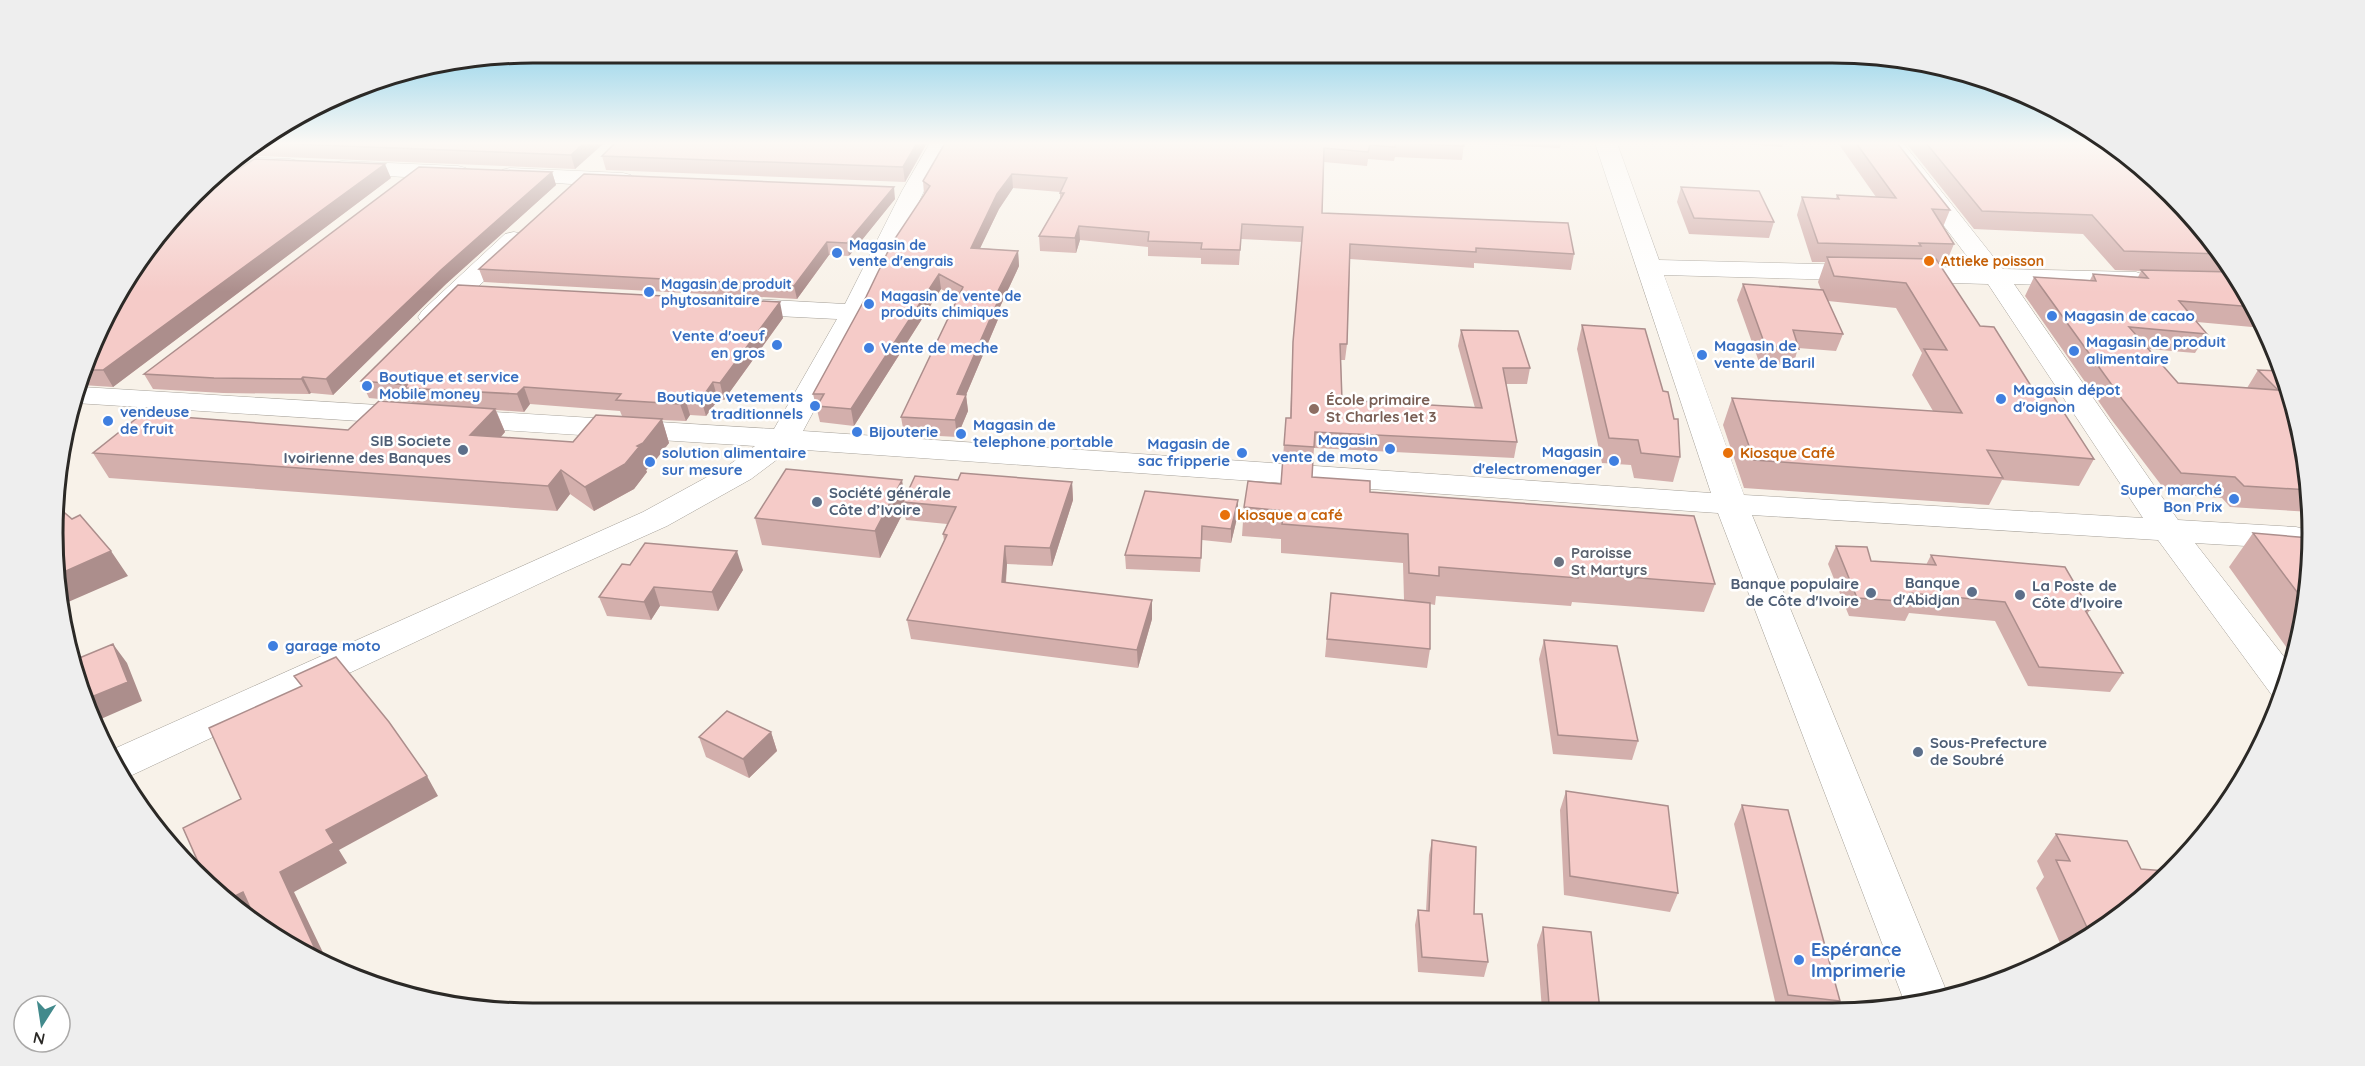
<svg xmlns="http://www.w3.org/2000/svg" width="2365" height="1066" font-family="Quicksand,sans-serif">
	<style>
		.lines { fill: none; stroke-linecap: round; stroke-linejoin: round }
		.minor-casing { stroke: #a5a098; stroke-width: 1 }
		.minor { fill: #fff; fill-rule: evenodd }
		.wall { fill: #d3afac; fill-rule: evenodd }
		.shaded-wall { fill: #ac8e8c }
		.building { fill: #f5cbc8; stroke: #ac8e8c; stroke-width: 1.5 }
		.shop-dot { fill: #3f7fe0; stroke: #fff; stroke-width: 2 }
		.food-dot { fill: #e8710a; stroke: #fff; stroke-width: 2 }
		.education-dot { fill: #8d6e63; stroke: #fff; stroke-width: 2 }
		.service-dot { fill: #5c6f8a; stroke: #fff; stroke-width: 2 }
		.worship-dot { fill: #6b7280; stroke: #fff; stroke-width: 2 }
		.labels { text-anchor: middle; stroke-width: 5; stroke-linejoin: round; paint-order: stroke }
		.far-shop-label { font-size: 14px; font-weight: bold; fill: #366cbe; stroke: #fff; text-anchor: start }
		.far-food-label { font-size: 14px; font-weight: bold; fill: #c56008; stroke: #fff; text-anchor: start }
		.shop-label { font-size: 15px; font-weight: bold; fill: #366cbe; stroke: #fff; text-anchor: start }
		.education-label { font-size: 15px; font-weight: bold; fill: #785e54; stroke: #fff; text-anchor: start }
		.service-label { font-size: 15px; font-weight: bold; fill: #4e5e75; stroke: #fff; text-anchor: end }
		.food-label { font-size: 15px; font-weight: bold; fill: #c56008; stroke: #fff; text-anchor: start }
		.worship-label { font-size: 15px; font-weight: bold; fill: #5b616d; stroke: #fff; text-anchor: start }
		.near-shop-label { font-size: 18px; font-weight: bold; fill: #366cbe; stroke: #fff; text-anchor: start }
		.rim { fill: none; stroke: #2b2926; stroke-width: 3 }
	</style>
	<rect width="100%" height="100%" fill="#f8f2e9"/>
	<g class="lines">
		<defs>
			<path id="minor" d="M 930,143 L 952,143 L 924,191 L 867,312 L 803,431 L 1711,493 L 1595,143 L 1617,143 L 1659,260 L 1976,268 L 1881,143 L 1903,143 L 2003,269 L 2136,272 L 2145,275 L 2149,280 L 2145,285 L 2136,288 L 2014,284 L 2178,520 L 2296,527 L 2308,530 L 2310,535 L 2308,546 L 2296,549 L 2195,543 L 2292,667 L 2287,688 L 2280,700 L 2274,698 L 2158,540 L 1752,515 L 1948,995 L 1906,1006 L 1718,513 L 791,449 L 751,479 L 667,526 L 562,573 L 128,777 L 122,779 L 107,752 L 643,512 L 729,465 L 755,446 L 75,403 L 82,387 L 774,429 L 837,319 L 736,314 L 727,312 L 723,306 L 727,300 L 736,298 L 845,304 L 902,191 ZM 1664,275 L 1988,284 L 2143,518 L 1744,495 Z
				M 237,157 L 290,159 L 298,161 L 301,166 L 298,171 L 290,173 L 222,168 Z
				M 342,161 L 458,166 L 466,168 L 469,173 L 466,178 L 458,180 L 334,173 L 331,168 L 334,163 Z
				M 510,168 L 623,173 L 631,175 L 634,180 L 631,185 L 623,187 L 502,180 L 499,175 L 502,170 Z
				M 514,232 L 523,234 L 526,239 L 523,244 L 440,323 L 431,325 L 422,323 L 418,317 L 422,311 L 505,234 Z"/>
		</defs>
		<!-- minor casing -->
		<use href="#minor" class="minor-casing"/>
		<!-- minor -->
		<use href="#minor" class="minor"/>
	</g>
	<!-- wall -->
	<path class="wall" d="M 257,143 L 604,143 L 575,169 L 239,155 Z
		M 615,143 L 927,143 L 905,182 L 606,170 L 602,156 Z
		M 945,143 L 1561,143 L 1560,148 L 1464,143 L 1462,160 L 1395,157 L 1394,161 L 1368,159 L 1367,166 L 1324,162 L 1322,213 L 1574,254 L 1571,270 L 1474,263 L 1474,268 L 1350,259 L 1347,344 L 1345,360 L 1341,360 L 1342,400 L 1475,408 L 1458,346 L 1461,330 L 1530,368 L 1527,384 L 1506,384 L 1517,442 L 1514,458 L 1314,448 L 1312,477 L 1715,584 L 1704,612 L 1572,602 L 1571,606 L 1436,596 L 1435,605 L 1430,604 L 1430,649 L 1427,668 L 1325,657 L 1331,593 L 1404,600 L 1403,563 L 1281,553 L 1281,539 L 1242,536 L 1244,507 L 1281,484 L 1286,418 L 1290,418 L 1293,342 L 1302,242 L 1241,239 L 1239,265 L 1201,264 L 1201,258 L 1148,256 L 1148,247 L 1080,240 L 1076,253 L 1040,251 L 1039,236 L 1060,199 L 1060,192 L 1013,188 L 999,209 L 980,248 L 1018,251 L 1019,266 L 999,309 L 999,317 L 966,395 L 968,411 L 957,437 L 904,434 L 901,417 L 958,299 L 941,289 L 854,426 L 820,422 L 813,394 L 924,194 L 923,181 Z
		M 1746,143 L 1783,143 L 1782,147 L 1746,144 Z
		M 1838,143 L 1897,143 L 1950,210 L 1943,227 L 1954,244 L 1946,263 L 1938,262 L 1980,326 L 2094,459 L 2079,486 L 2002,480 L 1989,505 L 1744,488 L 1723,425 L 1732,398 L 1933,411 L 1912,375 L 1922,353 L 1896,308 L 1828,301 L 1843,334 L 1836,351 L 1798,348 L 1793,366 L 1759,362 L 1737,300 L 1743,284 L 1821,290 L 1818,282 L 1825,262 L 1812,262 L 1797,215 L 1802,197 L 1836,198 L 1837,195 L 1876,197 Z
		M 1906,143 L 2108,143 L 2213,241 L 2263,321 L 2268,333 L 2263,328 L 2197,322 L 2207,334 L 2195,353 L 2148,349 L 2178,383 L 2247,388 L 2258,370 L 2296,409 L 2311,502 L 2311,512 L 2230,507 L 2222,498 L 2168,494 L 2111,419 L 2025,296 L 2034,277 L 2090,280 L 2093,274 L 2138,277 L 2141,271 L 2115,270 L 2083,234 L 1974,229 Z
		M 552,172 L 556,185 L 446,284 L 333,395 L 311,393 L 309,394 L 223,393 L 153,389 L 144,374 Z
		M 391,178 L 113,387 L 82,385 L 117,292 Z
		M 1681,187 L 1774,222 L 1769,238 L 1689,234 L 1677,202 Z
		M 895,199 L 849,256 L 829,255 L 797,299 L 484,282 L 479,269 Z
		M 783,318 L 724,400 L 718,400 L 706,416 L 690,415 L 686,421 L 662,420 L 669,443 L 650,467 L 646,470 L 647,472 L 634,489 L 594,511 L 570,494 L 557,511 L 109,478 L 93,453 L 348,430 L 412,403 L 411,402 L 369,398 L 361,381 ZM 530,404 L 620,411 L 622,416 L 573,442 L 501,437 L 505,432 L 496,410 L 524,412 Z
		M 1582,325 L 1680,457 L 1673,482 L 1634,478 L 1631,465 L 1602,463 L 1577,349 Z
		M 958,480 L 1072,482 L 1073,500 L 1052,566 L 1007,564 L 1006,583 L 1152,600 L 1152,619 L 1138,668 L 911,639 L 907,620 L 944,541 L 943,534 L 947,524 L 906,520 L 904,511 L 880,558 L 762,545 L 755,518 L 905,498 Z
		M 1238,500 L 1238,514 L 1231,543 L 1202,540 L 1200,572 L 1126,569 L 1125,555 Z
		M 2253,533 L 2308,596 L 2294,658 L 2229,567 Z
		M 1836,546 L 1871,561 L 1926,565 L 1931,555 L 2090,610 L 2087,614 L 2123,673 L 2110,692 L 2028,686 L 1995,621 L 1909,613 L 1905,621 L 1849,616 L 1828,564 Z
		M 743,570 L 718,611 L 660,606 L 651,620 L 607,616 L 599,597 Z
		M 1544,640 L 1638,741 L 1632,760 L 1553,754 L 1539,659 Z
		M 771,732 L 777,751 L 749,778 L 706,757 L 699,737 Z
		M 1566,791 L 1678,893 L 1670,912 L 1564,895 L 1560,810 Z
		M 1742,805 L 1840,1001 L 1835,1010 L 1777,1010 L 1734,824 Z
		M 2056,834 L 2141,869 L 2125,914 L 2063,950 L 2036,888 L 2044,877 L 2037,861 Z
		M 1432,840 L 1474,914 L 1488,962 L 1484,977 L 1418,972 L 1415,925 L 1418,910 L 1426,911 L 1429,855 Z
		M 1543,927 L 1600,1010 L 1542,1010 L 1537,945 Z"/>
	<!-- shaded-wall -->
	<path class="shaded-wall" d="M 584,143 L 604,143 L 575,169 L 571,155 Z
		M 917,143 L 927,143 L 905,182 L 903,167 Z
		M 385,164 L 391,178 L 113,387 L 103,370 Z
		M 224,166 L 226,171 L 207,184 L 216,172 Z
		M 552,172 L 556,185 L 446,284 L 333,395 L 326,379 L 441,270 Z
		M 1012,174 L 1013,188 L 999,209 L 973,263 L 971,248 L 997,194 Z
		M 894,187 L 895,199 L 849,256 L 847,243 Z
		M 1079,226 L 1080,240 L 1076,253 L 1075,238 Z
		M 827,242 L 829,255 L 797,299 L 794,286 Z
		M 1018,251 L 1019,266 L 999,309 L 999,317 L 966,395 L 968,411 L 957,437 L 955,420 L 957,394 L 993,301 Z
		M 939,274 L 941,289 L 854,426 L 851,409 Z
		M 780,302 L 783,318 L 724,400 L 720,383 Z
		M 303,377 L 311,393 L 309,394 L 301,379 Z
		M 713,382 L 718,400 L 706,416 L 701,399 Z
		M 524,387 L 530,404 L 524,412 L 517,394 Z
		M 685,398 L 690,415 L 686,421 L 680,404 Z
		M 495,409 L 505,432 L 481,459 L 470,435 Z
		M 662,419 L 669,443 L 650,467 L 646,470 L 647,472 L 634,489 L 594,511 L 585,487 L 637,446 Z
		M 561,470 L 570,494 L 557,511 L 548,486 Z
		M 902,480 L 906,503 L 903,502 L 904,511 L 880,558 L 875,531 Z
		M 1072,482 L 1073,500 L 1052,566 L 1050,548 Z
		M 1238,500 L 1238,514 L 1231,543 L 1231,529 Z
		M 1005,546 L 1007,564 L 1004,600 L 1002,582 Z
		M 111,551 L 128,576 L 59,606 L 57,596 L 57,575 Z
		M 737,551 L 743,570 L 718,611 L 712,592 Z
		M 654,587 L 660,606 L 651,620 L 644,602 Z
		M 1152,600 L 1152,619 L 1138,668 L 1137,650 Z
		M 113,644 L 127,663 L 142,701 L 94,722 L 84,700 Z
		M 771,732 L 777,751 L 749,778 L 743,759 Z
		M 427,776 L 438,796 L 339,850 L 347,863 L 294,892 L 329,965 L 321,962 L 280,872 L 326,830 Z
		M 243,892 L 258,911 L 248,917 L 225,901 Z"/>
	<!-- building -->
	<path class="building" d="M 269,143 L 584,143 L 571,155 Z
		M 615,143 L 917,143 L 903,167 L 602,156 Z
		M 945,143 L 1396,143 L 1395,147 L 1370,145 L 1368,152 L 1324,148 L 1322,213 L 1568,223 L 1574,254 L 1476,248 L 1476,252 L 1350,244 L 1347,344 L 1340,344 L 1342,400 L 1482,408 L 1461,330 L 1518,331 L 1530,368 L 1503,368 L 1517,442 L 1315,432 L 1314,447 L 1284,445 L 1286,418 L 1291,418 L 1293,342 L 1303,227 L 1242,224 L 1240,250 L 1201,249 L 1202,243 L 1148,241 L 1149,232 L 1079,226 L 1075,238 L 1039,236 L 1064,193 L 1060,193 L 1067,178 L 1012,174 L 997,194 L 971,248 L 1018,251 L 993,301 L 998,301 L 957,394 L 966,395 L 955,420 L 901,417 L 963,287 L 939,274 L 851,409 L 817,406 L 824,394 L 813,394 L 866,297 L 892,243 L 930,186 L 923,181 Z
		M 1398,143 L 1464,143 L 1464,146 Z
		M 1856,143 L 1897,143 L 1950,210 L 1932,209 L 1954,244 L 1919,243 L 1921,246 L 1818,243 L 1802,197 L 1839,199 L 1837,195 L 1896,198 Z
		M 1926,143 L 2108,143 L 2149,172 L 2213,241 L 2222,254 L 2124,251 L 2092,215 L 1982,211 Z
		M 254,159 L 385,164 L 103,370 L 88,370 L 117,292 L 195,197 Z
		M 419,167 L 552,172 L 441,270 L 326,379 L 303,377 L 301,379 L 214,378 L 144,374 Z
		M 584,174 L 894,187 L 847,243 L 827,242 L 794,286 L 479,269 Z
		M 1681,187 L 1759,191 L 1774,222 L 1694,218 Z
		M 1827,257 L 1936,259 L 1980,326 L 1994,327 L 2031,386 L 2048,388 L 2094,459 L 1987,450 L 2003,478 L 1754,460 L 1732,398 L 1962,413 L 1924,349 L 1947,350 L 1906,283 L 1834,276 Z
		M 2141,270 L 2233,272 L 2254,307 L 2179,301 L 2207,334 L 2129,327 L 2178,383 L 2278,390 L 2258,370 L 2282,371 L 2296,409 L 2310,490 L 2244,486 L 2235,477 L 2181,473 L 2122,399 L 2034,277 L 2096,281 L 2093,274 L 2148,278 Z
		M 1743,284 L 1823,290 L 1843,334 L 1793,330 L 1799,349 L 1765,345 Z
		M 458,285 L 780,302 L 720,383 L 713,382 L 701,399 L 685,398 L 680,404 L 616,400 L 621,394 L 524,387 L 517,394 L 405,388 L 407,385 L 361,381 Z
		M 1582,325 L 1645,329 L 1663,391 L 1668,392 L 1674,419 L 1678,419 L 1680,457 L 1641,453 L 1638,440 L 1609,438 Z
		M 379,401 L 495,409 L 470,435 L 573,442 L 596,415 L 662,419 L 643,443 L 637,446 L 639,447 L 625,464 L 585,487 L 561,470 L 548,486 L 93,453 L 142,414 L 348,430 Z
		M 1283,457 L 1313,459 L 1312,477 L 1370,481 L 1370,492 L 1694,516 L 1715,584 L 1577,573 L 1578,578 L 1439,567 L 1439,576 L 1409,573 L 1408,534 L 1282,524 L 1284,511 L 1244,507 L 1248,481 L 1281,484 Z
		M 786,469 L 902,480 L 875,531 L 755,518 Z
		M 961,473 L 1072,482 L 1050,548 L 1005,546 L 1002,582 L 1152,600 L 1137,650 L 907,620 L 947,535 L 943,534 L 956,507 L 903,502 L 915,476 L 958,480 Z
		M 1145,491 L 1238,500 L 1231,529 L 1202,526 L 1201,558 L 1125,555 Z
		M 59,508 L 72,519 L 80,515 L 111,551 L 57,575 Z
		M 2253,533 L 2310,538 L 2308,596 L 2306,604 Z
		M 645,543 L 737,551 L 712,592 L 654,587 L 644,602 L 599,597 L 622,564 L 630,565 Z
		M 1836,546 L 1867,547 L 1871,561 L 1936,565 L 1931,555 L 2065,567 L 2090,610 L 2085,610 L 2123,673 L 2039,667 L 2005,602 L 1910,593 L 1914,602 L 1857,598 Z
		M 1331,593 L 1430,603 L 1430,649 L 1327,639 Z
		M 1544,640 L 1617,646 L 1638,741 L 1558,735 Z
		M 113,644 L 128,682 L 84,700 L 78,688 L 72,661 Z
		M 336,657 L 389,722 L 427,776 L 326,830 L 334,843 L 280,872 L 321,962 L 293,949 L 257,923 L 243,892 L 225,901 L 216,894 L 208,884 L 183,828 L 241,799 L 209,728 L 302,686 L 294,676 Z
		M 727,711 L 771,732 L 743,759 L 699,737 Z
		M 1566,791 L 1668,806 L 1678,893 L 1570,876 Z
		M 1742,805 L 1788,810 L 1840,1001 L 1788,995 Z
		M 2056,834 L 2127,841 L 2141,869 L 2167,871 L 2125,914 L 2090,934 L 2056,860 L 2070,861 Z
		M 1432,840 L 1476,847 L 1474,914 L 1482,914 L 1488,962 L 1422,957 L 1418,910 L 1429,911 Z
		M 1543,927 L 1591,932 L 1600,1010 L 1549,1004 Z"/>
	<!-- sky -->
	<linearGradient id="sky" x2="0" y2="1"><stop stop-color="#6dc6e7"/><stop offset="0.49" stop-color="#fcf9f5"/><stop offset="1" stop-color="#fcf9f5" stop-opacity="0"/></linearGradient>
	<rect width="2365" height="292" fill="url(#sky)"/>
	<!-- markers -->
	<g class="shop-dot">
		<circle cx="837" cy="253" r="6"/>
		<circle cx="649" cy="292" r="6"/>
		<circle cx="869" cy="304" r="6"/>
		<circle cx="2052" cy="316" r="6"/>
		<circle cx="777" cy="345" r="6"/>
		<circle cx="869" cy="348" r="6"/>
		<circle cx="2074" cy="351" r="6"/>
		<circle cx="1702" cy="355" r="6"/>
		<circle cx="367" cy="386" r="6"/>
		<circle cx="2001" cy="399" r="6"/>
		<circle cx="815" cy="406" r="6"/>
		<circle cx="108" cy="421" r="6"/>
		<circle cx="857" cy="432" r="6"/>
		<circle cx="961" cy="434" r="6"/>
		<circle cx="1390" cy="449" r="6"/>
		<circle cx="1242" cy="453" r="6"/>
		<circle cx="1614" cy="461" r="6"/>
		<circle cx="650" cy="462" r="6"/>
		<circle cx="2234" cy="499" r="6"/>
		<circle cx="273" cy="646" r="6"/>
		<circle cx="1799" cy="960" r="6"/>
	</g>
	<g class="food-dot">
		<circle cx="1929" cy="261" r="6"/>
		<circle cx="1728" cy="453" r="6"/>
		<circle cx="1225" cy="515" r="6"/>
	</g>
	<circle class="education-dot" cx="1314" cy="409" r="6"/>
	<g class="service-dot">
		<circle cx="463" cy="450" r="6"/>
		<circle cx="817" cy="502" r="6"/>
		<circle cx="1972" cy="592" r="6"/>
		<circle cx="1871" cy="593" r="6"/>
		<circle cx="2020" cy="595" r="6"/>
		<circle cx="1918" cy="752" r="6"/>
	</g>
	<circle class="worship-dot" cx="1559" cy="562" r="6"/>
	<g class="labels">
		<!-- far-shop labels -->
		<g class="far-shop-label">
			<text x="849" y="250">Magasin de<tspan x="849" dy="16">vente d'engrais</tspan></text>
			<text x="661" y="289">Magasin de produit<tspan x="661" dy="16">phytosanitaire</tspan></text>
			<text x="881" y="301">Magasin de vente de<tspan x="881" dy="16">produits chimiques</tspan></text>
		</g>
		<!-- far-food labels -->
		<g class="far-food-label">
			<text x="1941" y="266">Attieke poisson</text>
		</g>
		<!-- shop labels -->
		<g class="shop-label">
			<text x="2064" y="321">Magasin de cacao</text>
			<text x="765" y="341" text-anchor="end">Vente d'oeuf<tspan x="765" dy="17">en gros</tspan></text>
			<text x="2086" y="347">Magasin de produit<tspan x="2086" dy="17">alimentaire</tspan></text>
			<text x="1714" y="351">Magasin de<tspan x="1714" dy="17">vente de Baril</tspan></text>
			<text x="881" y="353">Vente de meche</text>
			<text x="379" y="382">Boutique et service<tspan x="379" dy="17">Mobile money</tspan></text>
			<text x="2013" y="395">Magasin dépot<tspan x="2013" dy="17">d'oignon</tspan></text>
			<text x="803" y="402" text-anchor="end">Boutique vetements<tspan x="803" dy="17">traditionnels</tspan></text>
			<text x="120" y="417">vendeuse<tspan x="120" dy="17">de fruit</tspan></text>
			<text x="973" y="430">Magasin de<tspan x="973" dy="17">telephone portable</tspan></text>
			<text x="869" y="437">Bijouterie</text>
			<text x="1378" y="445" text-anchor="end">Magasin<tspan x="1378" dy="17">vente de moto</tspan></text>
			<text x="1230" y="449" text-anchor="end">Magasin de<tspan x="1230" dy="17">sac fripperie</tspan></text>
			<text x="1602" y="457" text-anchor="end">Magasin<tspan x="1602" dy="17">d'electromenager</tspan></text>
			<text x="662" y="458">solution alimentaire<tspan x="662" dy="17">sur mesure</tspan></text>
			<text x="2222" y="495" text-anchor="end">Super marché<tspan x="2222" dy="17">Bon Prix</tspan></text>
			<text x="285" y="651">garage moto</text>
		</g>
		<!-- education labels -->
		<g class="education-label">
			<text x="1326" y="405">École primaire<tspan x="1326" dy="17">St Charles 1et 3</tspan></text>
		</g>
		<!-- service labels -->
		<g class="service-label">
			<text x="451" y="446">SIB Societe<tspan x="451" dy="17">Ivoirienne des Banques</tspan></text>
			<text x="829" y="498" text-anchor="start">Société générale<tspan x="829" dy="17">Côte d’Ivoire</tspan></text>
			<text x="1960" y="588">Banque<tspan x="1960" dy="17">d'Abidjan</tspan></text>
			<text x="1859" y="589">Banque populaire<tspan x="1859" dy="17">de Côte d'Ivoire</tspan></text>
			<text x="2032" y="591" text-anchor="start">La Poste de<tspan x="2032" dy="17">Côte d'Ivoire</tspan></text>
			<text x="1930" y="748" text-anchor="start">Sous-Prefecture<tspan x="1930" dy="17">de Soubré</tspan></text>
		</g>
		<!-- food labels -->
		<g class="food-label">
			<text x="1740" y="458">Kiosque Café</text>
			<text x="1237" y="520">kiosque a café</text>
		</g>
		<!-- worship labels -->
		<g class="worship-label">
			<text x="1571" y="558">Paroisse<tspan x="1571" dy="17">St Martyrs</tspan></text>
		</g>
		<!-- near-shop labels -->
		<g class="near-shop-label">
			<text x="1811" y="956">Espérance<tspan x="1811" dy="21">Imprimerie</tspan></text>
		</g>
	</g>
	<!-- crop -->
	<path d="M0 0H2365V1066H0ZM533 63H1832A470 470 0 0 1 2302 533V533A470 470 0 0 1 1832 1003H533A470 470 0 0 1 63 533V533A470 470 0 0 1 533 63Z" fill="#eee" fill-rule="evenodd"/>
	<path class="rim" d="M533 63H1832A470 470 0 0 1 2302 533V533A470 470 0 0 1 1832 1003H533A470 470 0 0 1 63 533V533A470 470 0 0 1 533 63Z"/>
	<!-- north arrow -->
	<g transform="translate(42 1024) rotate(192)"><circle r="28" fill="#ffffff" stroke="#aaa9a8" stroke-width="1.5"/>
	<path d="M0-4.5L10 22L0 15L-10 22Z" fill="#428a8c"/>
	<text y="-9" font-size="16" font-weight="bold" text-anchor="middle" fill="#2b2926">N</text>
	</g>
</svg>
